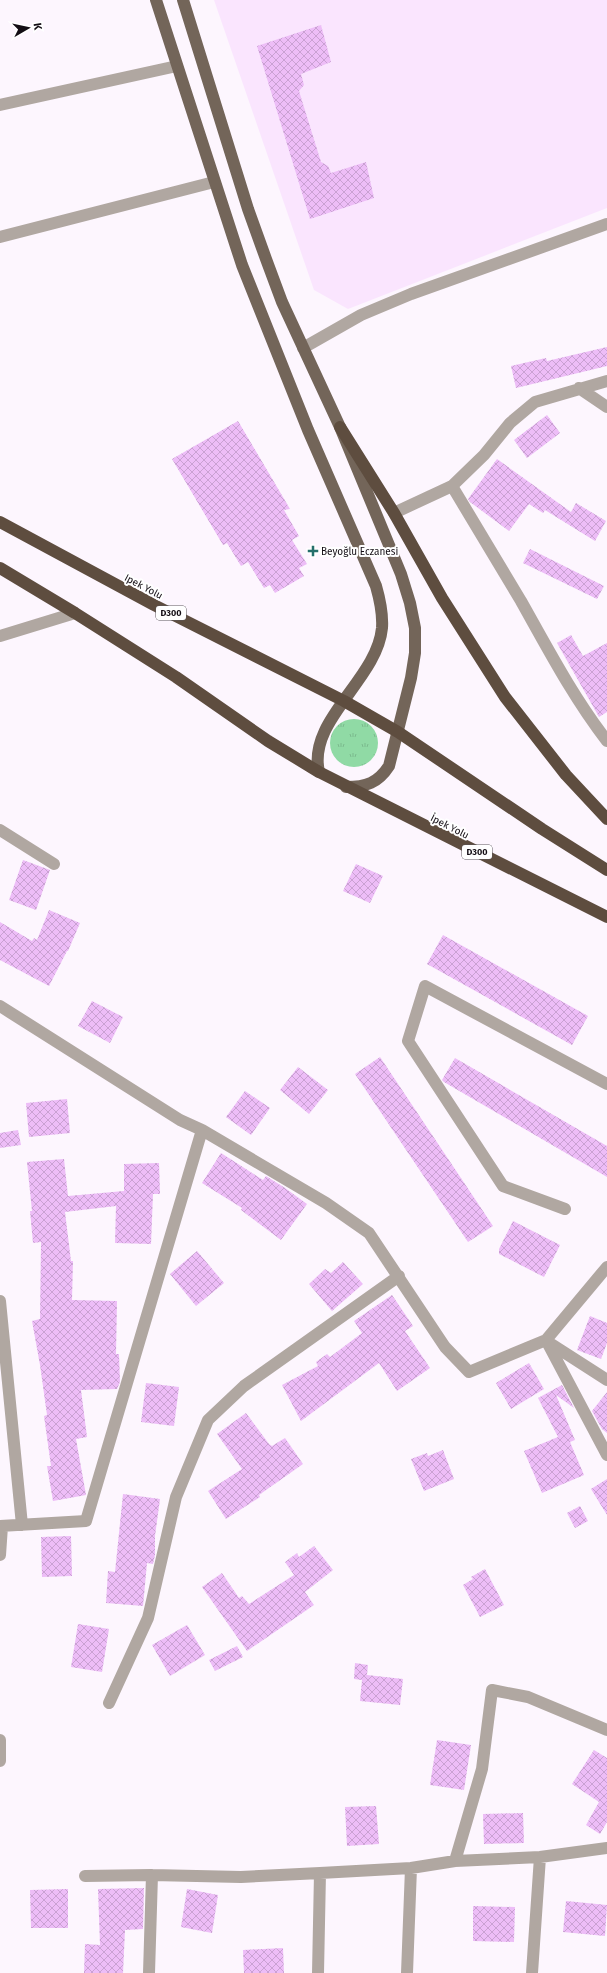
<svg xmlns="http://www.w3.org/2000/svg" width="607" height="1973" font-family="'Fira Sans',sans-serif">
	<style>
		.built { fill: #fae5fe }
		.grass { fill: url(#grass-tufts) }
		.building { fill: url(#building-cross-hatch) }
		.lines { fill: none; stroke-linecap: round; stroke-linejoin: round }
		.minor { stroke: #b0a7a1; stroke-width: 12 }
		.major { stroke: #736559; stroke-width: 12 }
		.highway { stroke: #5e4d3f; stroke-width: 12 }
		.poi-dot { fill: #256f6b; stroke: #fff; stroke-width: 1.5 }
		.labels { text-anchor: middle; stroke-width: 4; stroke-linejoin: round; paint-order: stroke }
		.shield { fill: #fff; stroke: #5a565a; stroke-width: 1 }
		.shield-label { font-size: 9px; font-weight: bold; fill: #130d14 }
		.poi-label { font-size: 10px; fill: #130d14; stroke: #fff; text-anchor: start }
		.street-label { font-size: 10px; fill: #130d14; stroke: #fff }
	</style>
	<defs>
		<pattern id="grass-tufts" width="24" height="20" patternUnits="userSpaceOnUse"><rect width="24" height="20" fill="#90daa5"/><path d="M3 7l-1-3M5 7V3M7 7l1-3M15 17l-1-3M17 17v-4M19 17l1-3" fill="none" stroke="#7bba8d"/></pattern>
		<pattern id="building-cross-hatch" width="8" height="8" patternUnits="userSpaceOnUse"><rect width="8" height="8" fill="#edbdf7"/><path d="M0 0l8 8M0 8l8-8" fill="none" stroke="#caa1d3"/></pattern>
	</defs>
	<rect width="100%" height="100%" fill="#fdf6fe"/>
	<!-- built -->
	<path class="built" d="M 214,0 L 607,0 L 607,208 L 348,309 L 314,290 Z"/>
	<!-- grass -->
	<path class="grass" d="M330 743a24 24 0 1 1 48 0a24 24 0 1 1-48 0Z"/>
	<!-- building -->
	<path class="building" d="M 321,25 L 331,62 L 301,74 L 304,85 L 299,91 L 321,162 L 328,166 L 331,173 L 366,162 L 374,198 L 310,219 L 257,46 Z
		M 607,347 L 607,366 L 516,388 L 511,366 L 546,358 L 547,361 Z
		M 547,415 L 560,433 L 527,458 L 514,440 Z
		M 238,421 L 290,509 L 284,510 L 299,536 L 292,540 L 307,564 L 299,568 L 304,576 L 275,593 L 270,585 L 264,588 L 248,562 L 241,566 L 227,543 L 223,545 L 172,459 Z
		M 497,459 L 571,512 L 576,503 L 606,521 L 595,541 L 545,510 L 543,513 L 529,504 L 509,531 L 470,502 L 468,499 Z
		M 530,549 L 604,586 L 597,599 L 523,563 Z
		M 571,635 L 583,656 L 607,643 L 607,712 L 599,717 L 557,643 Z
		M 23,860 L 50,870 L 36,910 L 9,900 Z
		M 356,864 L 383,876 L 370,903 L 343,891 Z
		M 49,910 L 80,923 L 68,951 L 67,951 L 49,986 L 0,960 L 0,922 L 32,941 L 34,938 L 37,940 Z
		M 443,935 L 588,1016 L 572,1045 L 427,964 Z
		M 92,1001 L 123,1017 L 110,1043 L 78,1026 Z
		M 380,1057 L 493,1226 L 468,1242 L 355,1074 Z
		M 455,1058 L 607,1146 L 607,1177 L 444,1082 L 442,1080 Z
		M 298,1067 L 328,1090 L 309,1114 L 280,1090 Z
		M 245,1091 L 270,1108 L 251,1135 L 226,1117 Z
		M 67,1099 L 70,1133 L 29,1137 L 26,1103 Z
		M 18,1130 L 21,1145 L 0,1148 L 0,1133 Z
		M 221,1153 L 263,1180 L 266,1176 L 285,1188 L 307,1204 L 281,1240 L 241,1210 L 242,1208 L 202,1183 Z
		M 64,1159 L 68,1196 L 124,1191 L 124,1164 L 159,1163 L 160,1194 L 153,1194 L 151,1244 L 115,1243 L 116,1206 L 65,1212 L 71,1261 L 73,1261 L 72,1300 L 117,1301 L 116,1354 L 119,1354 L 120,1382 L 117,1389 L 81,1390 L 87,1437 L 76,1439 L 86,1495 L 53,1501 L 47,1466 L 51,1466 L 44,1416 L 47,1415 L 40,1365 L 32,1321 L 40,1319 L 41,1242 L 33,1243 L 30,1211 L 32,1211 L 27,1162 Z
		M 513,1221 L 560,1245 L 544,1277 L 499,1254 L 499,1249 Z
		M 197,1251 L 224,1283 L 196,1306 L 170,1274 Z
		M 343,1262 L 363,1284 L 332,1311 L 309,1284 L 325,1269 L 331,1273 Z
		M 392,1295 L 413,1326 L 405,1331 L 430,1368 L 397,1391 L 379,1363 L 301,1421 L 282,1385 L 318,1366 L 316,1362 L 327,1354 L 330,1357 L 362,1333 L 354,1321 Z
		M 590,1316 L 607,1323 L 607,1343 L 601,1359 L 577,1350 Z
		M 529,1363 L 544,1389 L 511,1409 L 496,1383 Z
		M 146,1383 L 179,1387 L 174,1426 L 141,1422 Z
		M 562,1385 L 574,1408 L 556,1395 L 575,1440 L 570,1442 L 584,1475 L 542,1493 L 524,1451 L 558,1437 L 538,1398 Z
		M 607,1392 L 607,1433 L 602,1429 L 592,1411 Z
		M 246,1413 L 269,1444 L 272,1446 L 285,1438 L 303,1464 L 259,1495 L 260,1497 L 226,1519 L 208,1491 L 242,1469 L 217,1434 Z
		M 443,1450 L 454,1479 L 424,1491 L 411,1459 L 427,1453 L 428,1456 Z
		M 607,1479 L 607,1515 L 591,1489 Z
		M 123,1494 L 160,1499 L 155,1536 L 155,1555 L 153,1564 L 147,1563 L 143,1606 L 106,1603 L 108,1571 L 115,1572 Z
		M 580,1506 L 588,1521 L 575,1528 L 567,1513 Z
		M 71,1536 L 72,1576 L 42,1577 L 41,1537 Z
		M 314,1546 L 333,1570 L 305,1592 L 314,1605 L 247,1651 L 202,1587 L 222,1573 L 239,1598 L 242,1596 L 249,1604 L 294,1575 L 285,1562 L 297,1553 L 299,1557 Z
		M 485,1569 L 504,1605 L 480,1617 L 463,1585 L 473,1579 L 471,1577 Z
		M 78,1624 L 109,1629 L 102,1672 L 71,1667 Z
		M 187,1625 L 205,1655 L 170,1676 L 152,1645 Z
		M 237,1646 L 243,1657 L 215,1671 L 209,1660 Z
		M 355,1663 L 368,1665 L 367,1675 L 403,1679 L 400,1705 L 360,1701 L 362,1680 L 354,1679 Z
		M 437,1740 L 471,1745 L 464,1790 L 430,1785 Z
		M 594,1750 L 607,1758 L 607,1822 L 600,1834 L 586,1825 L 599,1802 L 572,1784 Z
		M 376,1806 L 379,1844 L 347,1846 L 345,1807 Z
		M 523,1813 L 524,1843 L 484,1844 L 483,1814 Z
		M 144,1888 L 143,1929 L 125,1930 L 123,1973 L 84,1973 L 85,1944 L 100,1945 L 98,1889 Z
		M 68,1889 L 68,1928 L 31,1928 L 30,1890 Z
		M 187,1889 L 218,1895 L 212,1933 L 181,1927 Z
		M 566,1901 L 607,1905 L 605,1936 L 563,1932 Z
		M 473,1906 L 515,1907 L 514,1942 L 473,1941 Z
		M 283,1948 L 284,1973 L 244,1973 L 243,1950 Z"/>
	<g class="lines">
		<!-- minor -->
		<path class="minor" d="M 0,105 L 177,66
			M 0,237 L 214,182
			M 303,348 L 361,315 L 411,294 L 607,224
			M 579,388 L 607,407
			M 452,486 C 475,524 498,562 521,601 C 548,649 573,697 607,741
			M 394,513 L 452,486 L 484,455 L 510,423 L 535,402 L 607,381
			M 0,636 L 75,613
			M 0,830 L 54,864
			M 0,1006 L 180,1120 L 202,1130 L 326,1203 L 369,1233 L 445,1347 L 469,1372 L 546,1340 L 607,1267
			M 565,1209 L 503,1186 L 408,1041 L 425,986 L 607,1084
			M 0,1301 L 22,1525
			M 546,1340 L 607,1455
			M 548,1342 L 607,1380
			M 0,1526 L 86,1521 L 202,1130
			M 0,1555 L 2,1526
			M 109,1703 L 148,1618 L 176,1497 L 208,1420 L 244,1386 L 399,1276
			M 0,1740 L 0,1761
			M 455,1861 L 482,1769 L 492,1690 L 528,1697 L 607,1730
			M 85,1876 L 152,1875 L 241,1877 L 320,1873 L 411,1868 L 455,1861 L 540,1857 L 607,1848
			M 149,1973 L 152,1875
			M 318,1973 L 320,1873
			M 407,1973 L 411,1868
			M 532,1973 L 540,1857"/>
		<!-- major -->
		<path class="major" d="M 156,0 L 242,265 L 308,430 L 376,586 C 380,600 383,614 382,628 C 377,680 307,720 319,772
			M 183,0 L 248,209 L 266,259 L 282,302 L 340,427 L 401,574 L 410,603 L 415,628 L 415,653 L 411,678 L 389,766 C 378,783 366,787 346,787"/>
		<!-- highway -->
		<path class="highway" d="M 340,427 L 394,513 L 442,598 L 505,697 L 566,775 L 607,819
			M 0,522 L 154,605 L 344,701 L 398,732 L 542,829 L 607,870
			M 0,568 L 75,613 L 176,677 L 268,741 L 319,772 L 607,917"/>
	</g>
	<!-- markers -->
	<path class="poi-dot" d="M311 545h4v4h4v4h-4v4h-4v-4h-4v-4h4z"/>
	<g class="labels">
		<!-- shield labels -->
		<g class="shield">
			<rect x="156" y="606" width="30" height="14" rx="3"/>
			<rect x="462" y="845" width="30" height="14" rx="3"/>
		</g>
		<g class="shield-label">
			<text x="171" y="616">D300</text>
			<text x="477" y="855">D300</text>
		</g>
		<!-- poi labels -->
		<g class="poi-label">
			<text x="321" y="555">Beyoğlu Eczanesi</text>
		</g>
		<!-- street labels -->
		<g class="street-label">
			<text transform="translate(144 586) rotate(28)" y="4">Ipek Yolu</text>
			<text transform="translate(450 826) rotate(27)" y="4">İpek Yolu</text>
		</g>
	</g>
	<!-- north arrow -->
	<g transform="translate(28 28) rotate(81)" stroke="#ffffff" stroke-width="3" paint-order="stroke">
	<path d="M0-3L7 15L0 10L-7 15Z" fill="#130d14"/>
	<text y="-6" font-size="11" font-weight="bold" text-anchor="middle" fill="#130d14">K</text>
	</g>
</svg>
